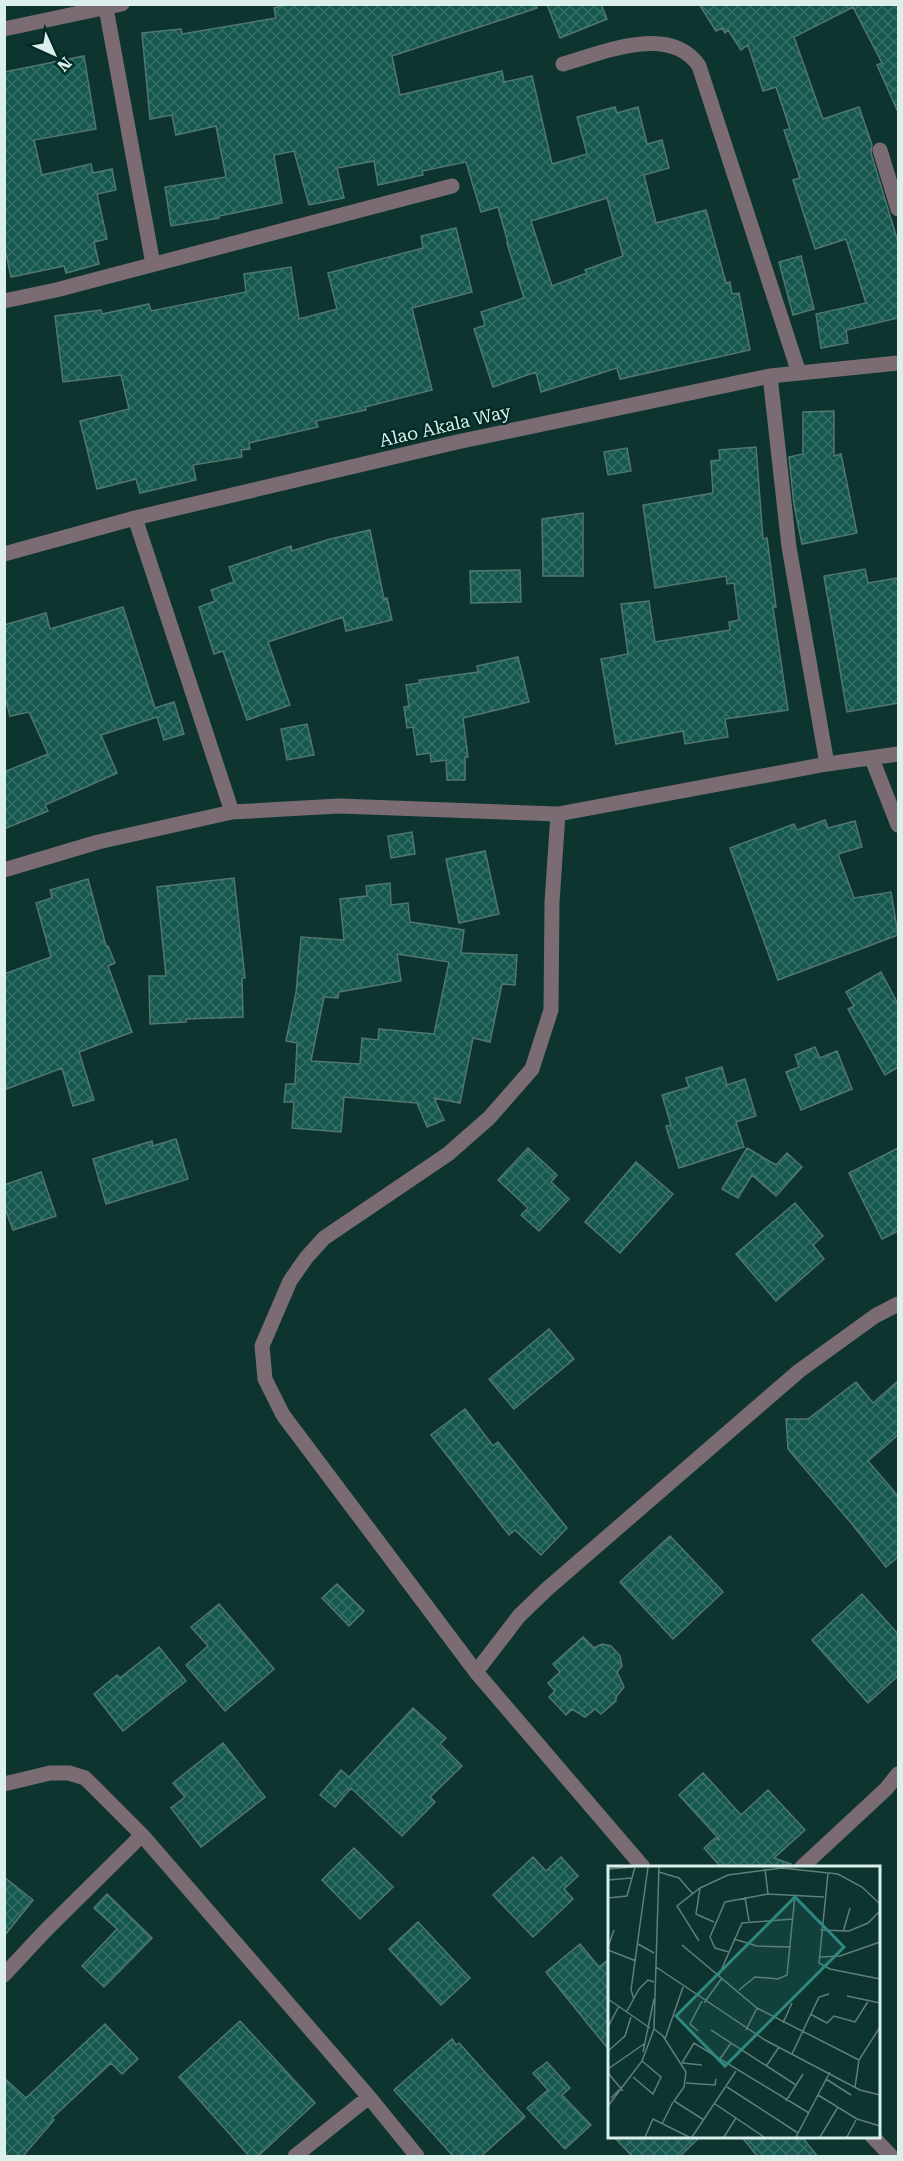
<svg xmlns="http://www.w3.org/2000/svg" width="903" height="2161" font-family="'Roboto Serif',serif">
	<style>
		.building { fill: url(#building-cross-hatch); stroke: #517770; stroke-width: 1.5; fill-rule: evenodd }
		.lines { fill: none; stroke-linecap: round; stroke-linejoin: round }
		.minor { stroke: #7a6c72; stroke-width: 15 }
		.labels { text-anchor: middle; stroke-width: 4.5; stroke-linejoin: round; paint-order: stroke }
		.street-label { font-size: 18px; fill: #dbf0ec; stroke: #012a25 }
		.inset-road { fill: none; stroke: #5f7f7b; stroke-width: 1.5 }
		.view { fill: #2e8881; fill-opacity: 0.15; stroke: #2e8881; stroke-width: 3 }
		.inset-edge { fill: none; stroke: #dbf0ec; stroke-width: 3 }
	</style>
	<defs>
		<pattern id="building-cross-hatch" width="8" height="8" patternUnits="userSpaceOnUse" patternTransform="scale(1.5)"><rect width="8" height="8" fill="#15574e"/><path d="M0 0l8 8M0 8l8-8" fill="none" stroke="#366f68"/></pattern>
	</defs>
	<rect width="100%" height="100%" fill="#0d342f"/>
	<!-- building -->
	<path class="building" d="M 288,4 L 536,4 L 537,8 L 392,56 L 400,95 L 502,71 L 504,82 L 532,76 L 552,164 L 587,154 L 577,117 L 615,107 L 617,113 L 638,107 L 647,144 L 662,140 L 669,168 L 644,175 L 656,223 L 706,210 L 726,283 L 730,282 L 732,294 L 739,293 L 750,350 L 620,379 L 617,368 L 541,392 L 536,372 L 493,387 L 474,329 L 485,325 L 481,312 L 524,298 L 507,243 L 508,243 L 498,207 L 481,212 L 466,162 L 422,171 L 423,175 L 378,185 L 374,161 L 337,168 L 344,198 L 309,205 L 294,151 L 274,155 L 282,203 L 219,216 L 219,218 L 171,226 L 165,187 L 226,177 L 216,126 L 176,135 L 172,115 L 150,119 L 142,33 L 181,29 L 182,34 L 276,18 L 274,8 ZM 607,198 L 623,256 L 585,270 L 587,273 L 552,286 L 531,221 Z
		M 547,4 L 601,4 L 607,19 L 560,38 Z
		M 699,4 L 898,4 L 898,112 L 877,65 L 882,63 L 853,7 L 794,37 L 823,119 L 859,107 L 872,145 L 871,153 L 898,242 L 898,318 L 846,330 L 848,343 L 821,348 L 816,314 L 866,303 L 846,239 L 815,249 L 793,180 L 800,178 L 784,130 L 790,129 L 776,87 L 763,91 L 748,45 L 741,50 L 728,30 L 725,33 L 722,28 L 716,31 Z
		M 84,56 L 96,129 L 34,140 L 42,175 L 91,164 L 93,173 L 112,169 L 116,190 L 97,194 L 107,239 L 94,242 L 99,264 L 66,273 L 64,266 L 11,277 L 4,244 L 4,72 Z
		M 456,228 L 472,292 L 412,308 L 432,390 L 365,407 L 366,410 L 316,421 L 318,427 L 249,443 L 250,449 L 241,450 L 242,457 L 193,465 L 196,480 L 140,493 L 136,479 L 97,489 L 80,421 L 129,409 L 121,375 L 63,382 L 55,316 L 101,310 L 102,314 L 149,304 L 151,311 L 246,292 L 244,274 L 291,267 L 299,319 L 337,309 L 328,273 L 423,248 L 421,236 Z
		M 801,256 L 814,309 L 793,315 L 779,262 Z
		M 834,411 L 834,456 L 841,454 L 857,533 L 802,544 L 794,505 L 789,457 L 803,454 L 803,412 Z
		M 756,447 L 763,539 L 767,538 L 776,607 L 773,607 L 788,710 L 725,719 L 728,737 L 685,744 L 683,731 L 616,744 L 601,659 L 628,654 L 621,604 L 649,601 L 655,642 L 730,630 L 729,622 L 739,620 L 734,583 L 727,584 L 726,576 L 655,588 L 643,505 L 713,493 L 711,461 L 720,460 L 719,450 Z
		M 627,448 L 631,471 L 608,475 L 604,452 Z
		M 583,513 L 583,576 L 543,576 L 542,519 Z
		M 370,530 L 384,599 L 387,598 L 392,620 L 346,631 L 343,617 L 268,642 L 290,705 L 247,720 L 223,651 L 214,654 L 199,607 L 215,601 L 211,590 L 234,582 L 229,567 L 291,546 L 292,551 L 330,539 Z
		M 865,569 L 868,583 L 898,578 L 898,703 L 847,712 L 824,576 Z
		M 520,570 L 521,602 L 471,603 L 470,571 Z
		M 123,607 L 155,708 L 174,702 L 184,734 L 164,740 L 157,717 L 101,735 L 117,773 L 45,805 L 48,811 L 4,829 L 4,772 L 48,754 L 29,712 L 10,716 L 4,693 L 4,625 L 46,613 L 50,629 Z
		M 518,657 L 529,702 L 463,718 L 468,757 L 465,757 L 465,780 L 447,780 L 446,760 L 431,762 L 430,753 L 417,755 L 413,727 L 407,728 L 404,707 L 409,706 L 406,685 L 420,683 L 419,680 L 478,672 L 477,666 Z
		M 307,724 L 314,755 L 287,760 L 281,729 Z
		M 825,820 L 828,828 L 855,821 L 862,847 L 838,854 L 854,898 L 891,892 L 898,935 L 778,980 L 730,848 L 794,824 L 797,830 Z
		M 412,832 L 415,854 L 391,858 L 388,836 Z
		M 485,851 L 499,914 L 459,923 L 446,859 Z
		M 234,878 L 245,978 L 242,978 L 243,1017 L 186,1019 L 186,1022 L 150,1024 L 149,976 L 166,976 L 157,887 Z
		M 88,879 L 106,946 L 108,946 L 115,963 L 108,966 L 132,1032 L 79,1052 L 94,1100 L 73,1106 L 62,1068 L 4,1090 L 4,974 L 51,957 L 36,903 L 52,898 L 50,890 Z
		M 390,883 L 391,905 L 408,903 L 410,922 L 464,930 L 461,953 L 517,955 L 515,985 L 502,984 L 490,1042 L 473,1038 L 460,1103 L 434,1098 L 444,1120 L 427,1127 L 417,1103 L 344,1097 L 341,1132 L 292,1128 L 294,1102 L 284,1102 L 286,1084 L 295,1084 L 297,1043 L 286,1041 L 296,993 L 301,937 L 344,940 L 340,899 L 367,896 L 366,886 ZM 397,954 L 449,962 L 434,1034 L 379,1029 L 378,1040 L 362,1038 L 360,1064 L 311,1061 L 324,997 L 338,998 L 339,992 L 401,981 Z
		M 881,972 L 898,1004 L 898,1067 L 885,1075 L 848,1009 L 854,1006 L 846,992 Z
		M 815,1047 L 820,1058 L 837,1051 L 852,1089 L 801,1110 L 786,1072 L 799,1067 L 795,1055 Z
		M 722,1067 L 727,1085 L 745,1079 L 756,1116 L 736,1122 L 744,1147 L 679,1168 L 666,1126 L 671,1125 L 662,1095 L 689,1087 L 686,1078 Z
		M 176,1139 L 188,1179 L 106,1204 L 93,1159 L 152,1141 L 153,1146 Z
		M 528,1148 L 557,1175 L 551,1182 L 569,1199 L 539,1231 L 521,1215 L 528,1208 L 498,1180 Z
		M 747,1148 L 776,1165 L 787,1153 L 802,1167 L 776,1196 L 752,1175 L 738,1198 L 722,1189 Z
		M 898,1148 L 898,1231 L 882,1239 L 849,1173 Z
		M 636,1162 L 673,1194 L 620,1253 L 585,1222 Z
		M 41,1172 L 56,1216 L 13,1230 L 4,1205 L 4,1185 Z
		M 795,1203 L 823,1236 L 813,1245 L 824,1259 L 776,1301 L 736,1254 Z
		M 549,1329 L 574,1359 L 514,1409 L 489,1379 Z
		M 898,1381 L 898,1435 L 868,1461 L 898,1496 L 898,1557 L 886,1567 L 852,1524 L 788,1449 L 786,1419 L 808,1419 L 856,1382 L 873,1403 Z
		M 465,1409 L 493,1446 L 498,1442 L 567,1528 L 541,1555 L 515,1530 L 509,1535 L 431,1435 Z
		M 670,1536 L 723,1592 L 673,1639 L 620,1582 Z
		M 337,1584 L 364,1611 L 349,1626 L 322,1598 Z
		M 862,1594 L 898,1634 L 898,1676 L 868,1703 L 812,1640 Z
		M 219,1604 L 274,1669 L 225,1711 L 186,1665 L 208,1646 L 191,1627 Z
		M 583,1637 L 594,1648 L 602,1644 L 611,1646 L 620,1656 L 622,1666 L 617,1672 L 624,1687 L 616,1697 L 616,1701 L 601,1714 L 595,1709 L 585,1717 L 572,1709 L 566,1715 L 549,1697 L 555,1691 L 548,1683 L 560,1672 L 553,1664 Z
		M 159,1647 L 186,1681 L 123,1731 L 94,1694 L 117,1675 L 120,1678 Z
		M 413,1708 L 446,1738 L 440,1744 L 462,1766 L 430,1797 L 435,1802 L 402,1836 L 351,1788 L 335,1807 L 320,1795 L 341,1770 L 349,1777 Z
		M 223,1743 L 265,1797 L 201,1847 L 171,1808 L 185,1797 L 173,1783 Z
		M 703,1773 L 741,1815 L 768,1790 L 805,1830 L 774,1858 L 791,1864 L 790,1867 L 721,1867 L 704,1848 L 715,1838 L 720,1840 L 679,1795 Z
		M 354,1848 L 393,1887 L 360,1919 L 322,1880 Z
		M 533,1857 L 546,1871 L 561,1857 L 578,1876 L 564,1889 L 573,1899 L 533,1937 L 493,1895 Z
		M 4,1877 L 33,1900 L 4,1936 Z
		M 107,1894 L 152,1938 L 104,1987 L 82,1966 L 117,1929 L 94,1908 Z
		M 418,1922 L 470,1978 L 441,2005 L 389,1949 Z
		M 580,1944 L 599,1967 L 609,1959 L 609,2050 L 546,1972 Z
		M 240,2021 L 315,2103 L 257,2157 L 250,2157 L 179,2077 Z
		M 105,2024 L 138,2059 L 122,2074 L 111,2063 L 52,2118 L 54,2120 L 22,2157 L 4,2157 L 4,2078 L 26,2098 Z
		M 452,2039 L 456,2045 L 459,2043 L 525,2117 L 480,2157 L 454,2157 L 394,2090 Z
		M 547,2062 L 570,2088 L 562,2095 L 591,2125 L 565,2149 L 527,2108 L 548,2090 L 533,2073 Z
		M 613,2136 L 701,2136 L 679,2157 L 633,2157 Z
		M 741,2136 L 801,2136 L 818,2157 L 758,2157 Z"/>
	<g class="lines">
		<!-- minor -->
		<path class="minor" d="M 106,8 L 153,264
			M 4,29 L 122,4
			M 563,64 C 602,53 670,23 699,66 L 799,373
			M 880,150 L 898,209
			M 4,301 L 56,290 L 452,186
			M 770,376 L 789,547 L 827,764
			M 135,518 L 232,812
			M 4,554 L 135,518 L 457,442 L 770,376 L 898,363
			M 872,759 L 898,825
			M 558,814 L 552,902 L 551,1010 L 532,1069 L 489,1118 L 448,1154 L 324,1238 L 306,1258 L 290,1281 L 262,1346 L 265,1379 L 283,1415 L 476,1672 L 643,1867
			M 4,870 L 98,842 L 232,812 L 339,806 L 558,814 L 827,764 L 898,754
			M 476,1672 L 519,1616 L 547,1589 L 799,1371 L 875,1316 L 898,1304
			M 4,1784 L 50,1773 L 69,1773 L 85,1778 L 142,1835 L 369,2097 L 417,2156
			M 802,1867 L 886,1789 L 898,1774
			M 4,1975 L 46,1930 L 142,1835
			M 872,2136 L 891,2156
			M 295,2156 L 369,2097"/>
	</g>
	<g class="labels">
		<!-- street labels -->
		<g class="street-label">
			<text transform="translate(445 426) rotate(-13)" y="6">Alao Akala Way</text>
		</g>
	</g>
	<!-- overview -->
	<g transform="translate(608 1866)">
		<rect width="272" height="272" fill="#0d342f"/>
		<path class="inset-road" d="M 0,3 L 25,1M 157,3 L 160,28M 51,6 L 71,12 L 84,27M 220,7 L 211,97 L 222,103 L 272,113M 0,14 L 23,12M 92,22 L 88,48 L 106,56M 137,31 L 141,55M 0,32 L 19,30 L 27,1M 212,64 L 241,65 L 260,57 L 272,45M 235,66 L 242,42M 126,73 L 149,80 L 183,81M 91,75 L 69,40 L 92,22 L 120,9 L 174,2 L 230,8 L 254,21 L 272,38M 30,78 L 46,87M 74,79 L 149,142 L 251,194M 0,81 L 6,64M 0,84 L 28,95M 121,86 L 107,82 L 102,71 L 117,36 L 160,28 L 216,31M 211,91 L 232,90 L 272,76M 48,101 L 157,174 L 252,224 L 272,229M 111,109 L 134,57 L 185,53M 131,124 L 147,111 L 170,113 L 179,109 L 187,29M 239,130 L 272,137M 0,133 L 42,162M 26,133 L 23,124 L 40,1M 96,137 L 114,112M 19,145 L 31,123 L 40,114 L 46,116M 202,148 L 219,157 L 226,150 L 247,156 L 261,134M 175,157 L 184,137M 0,161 L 11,140M 46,163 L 55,170 L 78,206 L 76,221 L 66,235 L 96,254M 103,164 L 188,219M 138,164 L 149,142M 90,165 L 82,158 L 94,135M 57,173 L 75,121M 0,185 L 17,170 L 23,151M 35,186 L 46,133M 184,188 L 211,131 L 221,128M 112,193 L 123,177M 74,197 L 86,177 L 201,247M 74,197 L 94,199M 159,199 L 171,181M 0,203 L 36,178M 0,207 L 15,225M 25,211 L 45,228 L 53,211 L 34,195M 218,213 L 243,229M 78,217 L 107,219 L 108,213M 119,221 L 190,267M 247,221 L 251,194 L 272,161M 210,229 L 249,253 L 272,260M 3,232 L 16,219M 178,235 L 195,208M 107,238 L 156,271M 0,240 L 34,195 L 46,163 L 51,1M 54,258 L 65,236M 37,271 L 45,253 L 81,271M 84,271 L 128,205M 116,271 L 128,252M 188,271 L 222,206M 212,271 L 230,241M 239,271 L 248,254"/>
		<path class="view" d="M 187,31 L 236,81 L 117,200 L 68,150 Z"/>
		<rect width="272" height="272" class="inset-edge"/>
	</g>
	<!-- border -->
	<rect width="903" height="2161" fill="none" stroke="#dbf0ec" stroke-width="12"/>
	<!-- north arrow -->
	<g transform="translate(54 54) rotate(135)" stroke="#012a25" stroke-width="4.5" paint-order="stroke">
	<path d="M0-4.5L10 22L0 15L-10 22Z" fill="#dbf0ec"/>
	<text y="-9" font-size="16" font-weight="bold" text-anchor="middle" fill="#dbf0ec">N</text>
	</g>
</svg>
